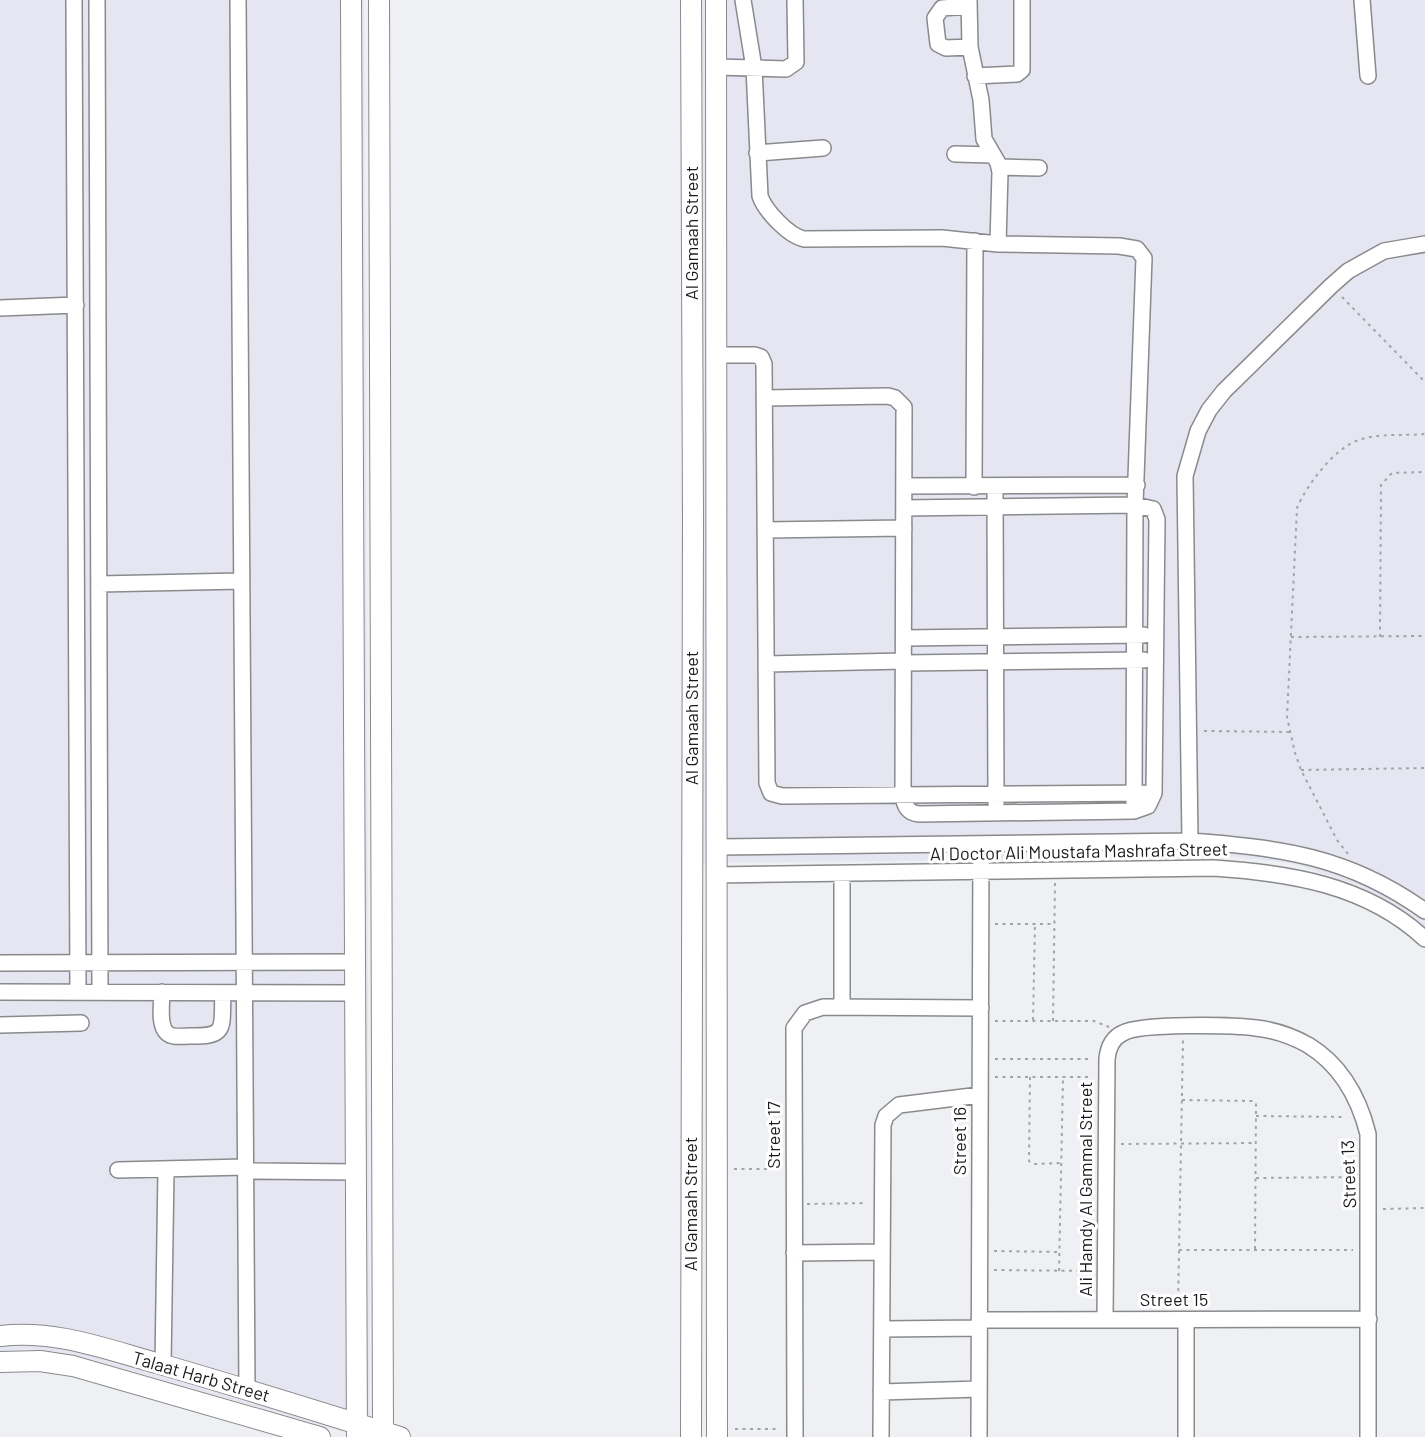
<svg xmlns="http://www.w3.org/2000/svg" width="1425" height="1437" font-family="Barlow,sans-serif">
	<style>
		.built { fill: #e5e6f1 }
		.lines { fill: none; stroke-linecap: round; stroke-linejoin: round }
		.minor-casing { stroke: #898a8c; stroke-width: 18 }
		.major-casing { stroke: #898a8c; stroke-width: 22 }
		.path { stroke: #a3a4a6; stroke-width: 2; stroke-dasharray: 3 4.5; stroke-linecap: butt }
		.minor { stroke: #fff; stroke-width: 15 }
		.major { stroke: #fff; stroke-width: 20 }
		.labels { text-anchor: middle; stroke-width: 6; stroke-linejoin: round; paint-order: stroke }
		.street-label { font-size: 18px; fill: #1a1a1b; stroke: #fff }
	</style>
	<rect width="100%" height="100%" fill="#eff0f3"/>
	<!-- built -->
	<path class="built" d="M 0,0 L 364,0 L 370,1437 L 361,1437 L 90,1359 L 28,1349 L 0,1352 Z
		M 698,0 L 1425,0 L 1425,927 L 1362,887 L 1295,864 L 1236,857 L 703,863 Z"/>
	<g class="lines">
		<defs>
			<path id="minor" d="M 74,0 L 78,991
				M 97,0 L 100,991
				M 238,0 L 247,1390
				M 743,0 L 754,68 L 760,196 C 765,211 789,236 804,239 L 942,238 L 998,244 L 1000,172 L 998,163 L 984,139 L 981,100 L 970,47 L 969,0
				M 1362,0 L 1368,76
				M 969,6 L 942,8 L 935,18 L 938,44 L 946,48 L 970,47
				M 716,67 L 786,69 L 796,62 L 795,0
				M 975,76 L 1017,74 L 1022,70 L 1022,0
				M 757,153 L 823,148
				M 955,154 L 993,155
				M 1000,167 L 1039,168
				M 998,244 L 1119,246 L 1137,249 L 1144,258 L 1135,505 L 1134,802
				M 0,308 L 76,305
				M 716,355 L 755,355 L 761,357 L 764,364 L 767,783 L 771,793 L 782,796 L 1154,793
				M 764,398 L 888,396 L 895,398 L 904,407 L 903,795 C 904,806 908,813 919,814 L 1134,811 L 1148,806 L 1154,793 L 1157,519 L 1153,509 L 1135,505 L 904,508
				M 904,486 L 1137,485
				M 974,487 L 975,241
				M 995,487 L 996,804
				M 765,530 L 904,528
				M 99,584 L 241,581
				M 904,638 L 1144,635
				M 904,663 L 1144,660
				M 766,664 L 904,661
				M 1190,841 L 1185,476 L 1198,431 L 1209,410 L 1224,391 L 1331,286 L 1348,271 L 1384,251 L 1425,244
				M 716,847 L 1190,841 C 1282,848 1348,856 1425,911
				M 716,875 L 1214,868 C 1290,873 1367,885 1425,939
				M 0,963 L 355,962
				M 0,992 L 356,993
				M 162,992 C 162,1003 158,1025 167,1033 C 172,1038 183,1036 189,1036 C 229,1037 221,1027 223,993
				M 842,1007 L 842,875
				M 0,1025 L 81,1023
				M 118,1170 L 245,1167
				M 246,1171 L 356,1172
				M 794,1253 L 882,1252
				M 979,1320 L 1369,1319
				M 1105,1320 L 1107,1059 C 1108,1048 1112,1038 1123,1033 C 1140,1023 1233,1025 1256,1028 C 1274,1030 1292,1036 1308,1045 C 1341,1065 1359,1098 1368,1134 L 1368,1437
				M 1186,1320 L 1186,1437
				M 882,1329 L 979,1328
				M 163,1365 L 166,1169
				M 881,1392 L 979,1389
				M 795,1437 L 794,1028 L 805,1013 L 823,1007 L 981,1008
				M 881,1437 L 883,1125 L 886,1116 L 899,1105 L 980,1095
				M 979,1437 L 981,845"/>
			<path id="major" d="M 351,0 L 357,1437
				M 379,0 L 383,1437
				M 716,0 L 717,1437
				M 0,1336 C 55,1329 108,1350 160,1364 C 240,1387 320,1412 400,1437
				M 0,1362 L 40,1361 L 73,1366 L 320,1437
				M 691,1437 L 693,519 L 691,0"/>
		</defs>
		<!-- minor casing -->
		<use href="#minor" class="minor-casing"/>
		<!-- major casing -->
		<use href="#major" class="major-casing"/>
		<!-- path -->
		<path class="path" d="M 1342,297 L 1425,382
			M 1291,637 L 1425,636
			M 1380,637 L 1381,485 L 1392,473 L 1425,472
			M 1204,731 L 1290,732
			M 1301,770 L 1425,768
			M 1348,854 L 1337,840 L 1301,770 L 1295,753 L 1287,717 L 1297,508 C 1306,486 1335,447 1359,440 C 1378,433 1404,436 1425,434
			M 995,924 L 1055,924
			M 1033,1020 L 1035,924
			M 995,1021 L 1094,1021 L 1109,1027
			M 1053,1021 L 1055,883
			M 995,1059 L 1092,1059
			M 995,1077 L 1091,1077
			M 1030,1077 L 1029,1161 L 1034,1164 L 1061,1163
			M 1182,1100 L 1253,1101 L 1256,1103 L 1255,1250
			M 1256,1116 L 1346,1117
			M 1121,1144 L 1256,1143
			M 734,1169 L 780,1169
			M 1256,1178 L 1355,1177
			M 807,1204 L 867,1203
			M 1383,1209 L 1425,1208
			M 1179,1250 L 1353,1250
			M 994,1251 L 1060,1252
			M 994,1270 L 1091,1271
			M 1059,1271 L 1063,1077
			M 1178,1306 L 1183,1039
			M 735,1429 L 780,1429"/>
		<!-- minor -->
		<use href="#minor" class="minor"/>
		<!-- major -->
		<use href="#major" class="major"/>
	</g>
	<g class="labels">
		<!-- street labels -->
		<g class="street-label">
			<text transform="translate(692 233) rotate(-90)" y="6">Al Gamaah Street</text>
			<text transform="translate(692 718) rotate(-90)" y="6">Al Gamaah Street</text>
			<text transform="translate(1079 852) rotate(-1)" y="6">Al Doctor Ali Moustafa Mashrafa Street</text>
			<text transform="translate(774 1135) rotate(-90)" y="6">Street 17</text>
			<text transform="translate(960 1141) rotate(-90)" y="6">Street 16</text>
			<text transform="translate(1349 1174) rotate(-92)" y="6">Street 13</text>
			<text transform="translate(1086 1189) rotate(-90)" y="6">Ali Hamdy Al Gammal Street</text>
			<text transform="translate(691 1204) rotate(-90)" y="6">Al Gamaah Street</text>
			<text x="1174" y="1306">Street 15</text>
			<text transform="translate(201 1377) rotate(16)" y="6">Talaat Harb Street</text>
		</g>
	</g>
</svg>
